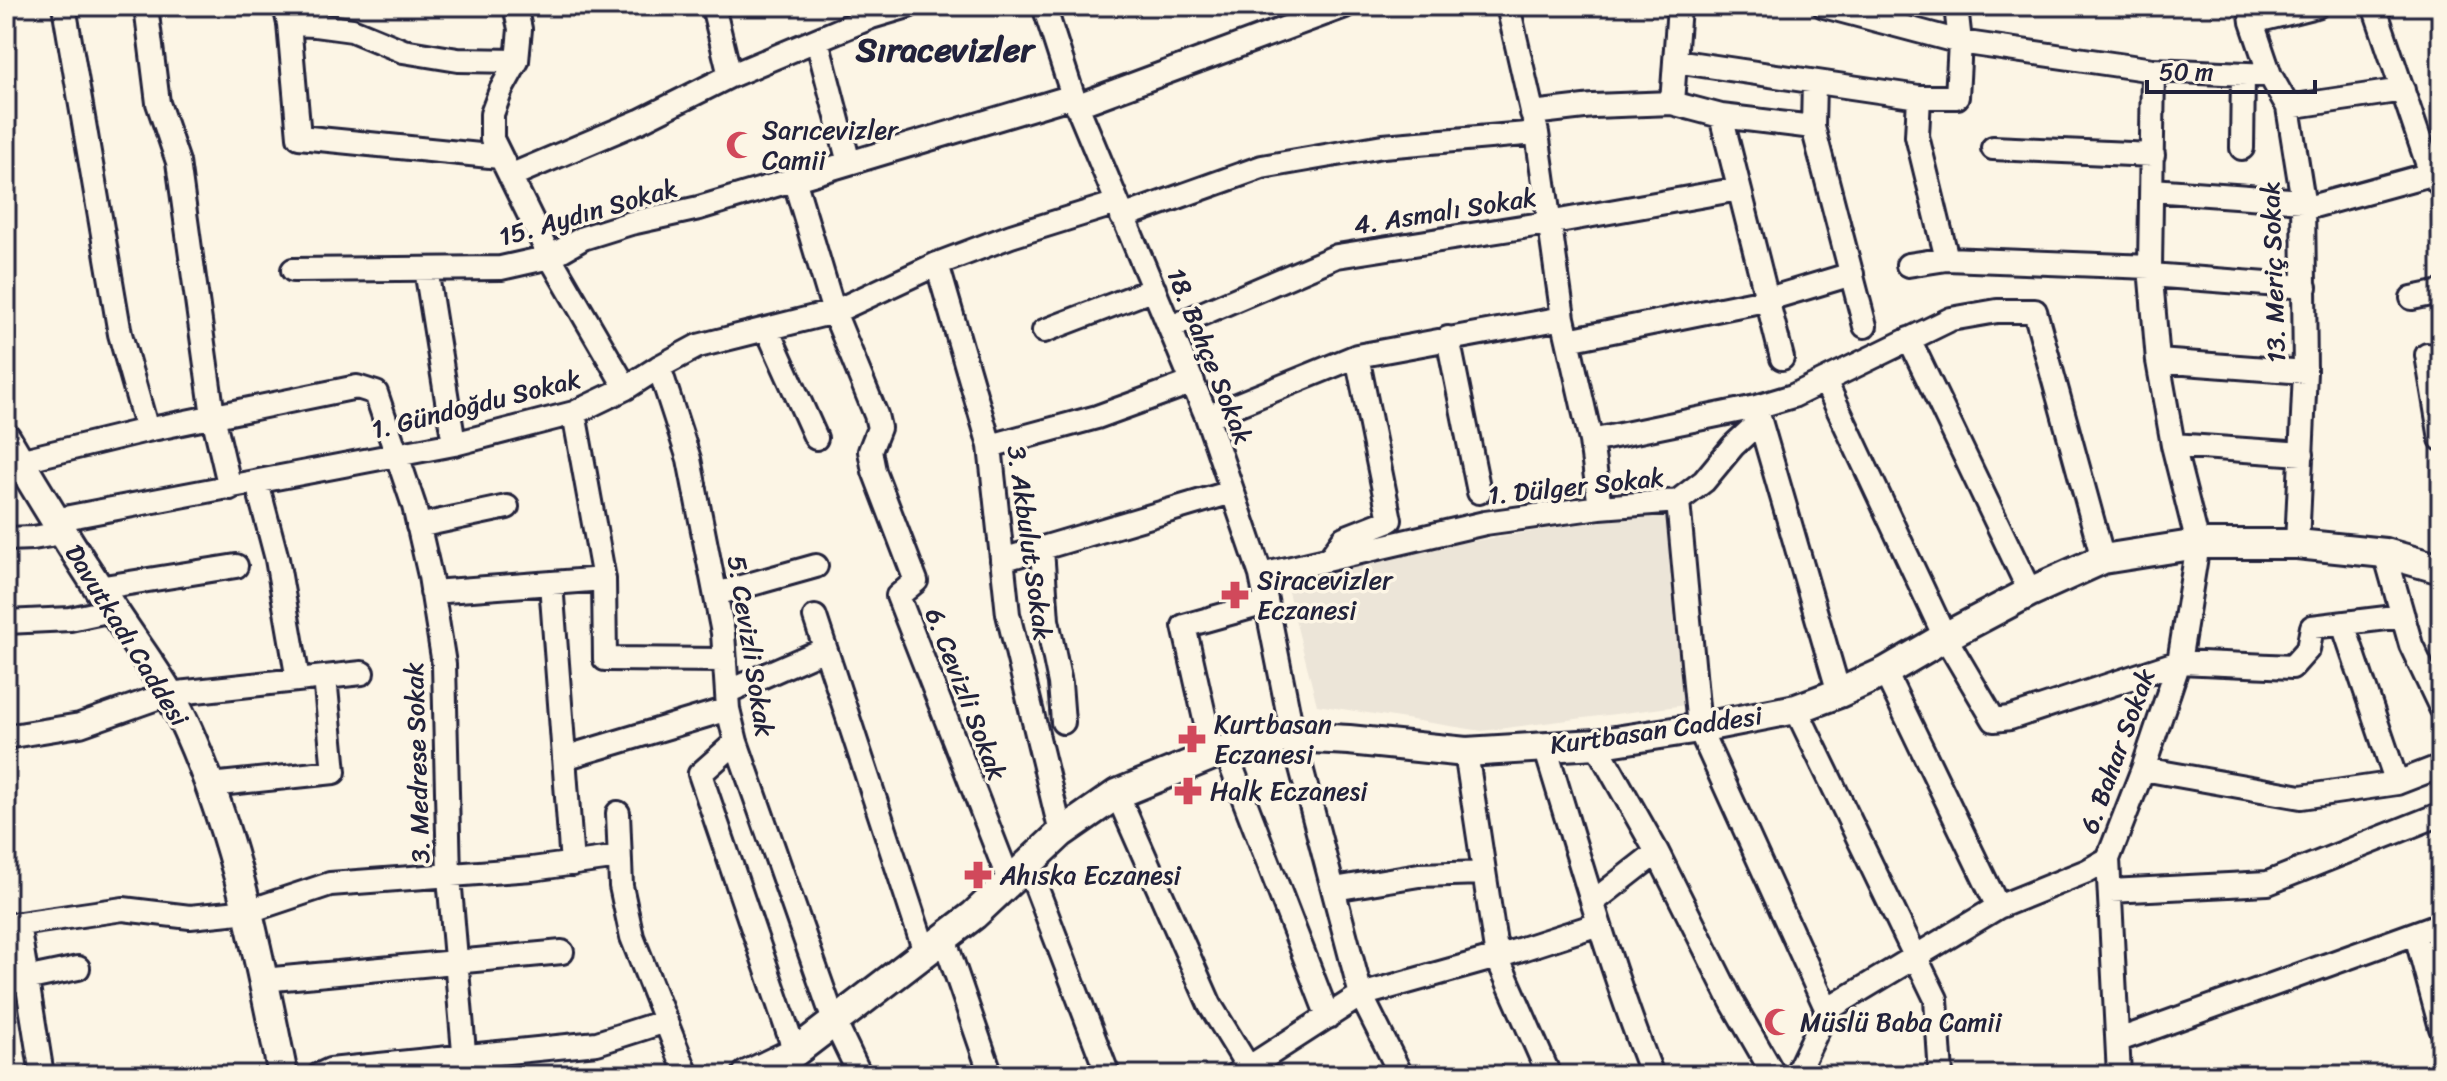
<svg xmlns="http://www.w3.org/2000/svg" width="2447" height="1081" font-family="Sriracha,sans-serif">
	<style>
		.built { fill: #ece5d8 }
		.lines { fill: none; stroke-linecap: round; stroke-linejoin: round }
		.minor-casing { stroke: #22223b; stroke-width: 28 }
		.major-casing { stroke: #22223b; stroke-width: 34 }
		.minor { stroke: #fcf5e5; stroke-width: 22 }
		.major { stroke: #fcf5e5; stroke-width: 28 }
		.labels { text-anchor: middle; stroke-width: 7; stroke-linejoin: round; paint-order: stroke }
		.poi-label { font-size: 26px; fill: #22223b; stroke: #fcf5e5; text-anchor: start }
		.street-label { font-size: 26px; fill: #22223b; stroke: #fcf5e5 }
		.district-label { font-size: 34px; font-weight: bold; fill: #22223b; stroke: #fcf5e5 }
	</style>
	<rect width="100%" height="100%" fill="#fcf5e5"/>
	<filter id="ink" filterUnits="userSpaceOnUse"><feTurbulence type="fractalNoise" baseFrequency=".0125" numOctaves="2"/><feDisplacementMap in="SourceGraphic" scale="16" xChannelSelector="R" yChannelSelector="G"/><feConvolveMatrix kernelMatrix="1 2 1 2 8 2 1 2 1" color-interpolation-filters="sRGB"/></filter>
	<g filter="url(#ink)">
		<!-- built -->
		<path class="built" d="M 1664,511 L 1674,552 L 1686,705 L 1482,731 L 1317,705 L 1285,580 L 1447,545 Z"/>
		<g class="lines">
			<defs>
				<path id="minor" d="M 64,6 L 120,334 L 147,430
					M 146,6 L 158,103 L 178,162 L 213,416 L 230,488
					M 285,6 L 289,24 L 299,137 L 500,157
					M 515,6 L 520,29 L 517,61 L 501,90 L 492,114 L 492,139 L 550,257 L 626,388
					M 713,6 L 730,76
					M 1044,6 L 1073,96 L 1207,417 L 1261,575 L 1293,737 L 1361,995 L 1401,1075
					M 1508,6 L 1537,133 L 1563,318 L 1591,441 L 1600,507
					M 1824,6 L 1960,42 L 2153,70 L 2270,75
					M 2250,6 L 2252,22 L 2270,75 L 2288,107 L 2303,201 L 2305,372 L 2297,544
					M 2374,6 L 2431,174 L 2441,186
					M 2252,22 L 2317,6
					M 289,24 L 315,25 L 352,30 L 403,51 L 458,60 L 517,61
					M 817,40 L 849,163
					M 1675,61 L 1919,97 L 1957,97 L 1960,42 L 1956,6
					M 1814,82 L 1813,127 L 1865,326
					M 1919,97 L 1917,136 L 1947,259
					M 1672,103 L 1679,6
					M 1078,105 L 1345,6
					M 2288,107 L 2403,90
					M 1532,113 L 1593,106 L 1672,103 L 1721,116 L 1813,127
					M 1721,116 L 1782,358
					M 1993,148 L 2153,155
					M 2242,148 L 2243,74
					M 510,176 L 640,121 L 730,76 L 871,17 L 908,6
					M 794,179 L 834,312 L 876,415 L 879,428 L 870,451 L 874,471 L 916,581 L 898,596 L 1009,880
					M 2152,190 L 2303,201
					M 2303,209 L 2431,174
					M 1122,217 L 1262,167 L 1383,146 L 1537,133
					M 937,264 L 990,446 L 1008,614 L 1061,833
					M 1908,265 L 1947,259 L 2150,267
					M 426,269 L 454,444
					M 293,270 L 501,268 L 550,257 L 583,238 L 631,223 L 699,208 L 1073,96
					M 2151,275 L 2305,287
					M 2412,298 L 2441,292
					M 1171,327 L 1337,256 L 1548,223 L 1739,189
					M 767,329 L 816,438
					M 1044,331 L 1154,289
					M 1448,338 L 1479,492
					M 1909,339 L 2030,592
					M 1568,340 L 1765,300 L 1852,274
					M 2427,355 L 2441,439
					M 2158,361 L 2305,372
					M 659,367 L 689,459 L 723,633 L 728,709 L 736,742 L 834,1021 L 860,1075
					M 1825,381 L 1945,637 L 1994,720 L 2010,718 L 2179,662 L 2292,667 L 2308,649 L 2312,627 L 2403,616
					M 1756,407 L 1839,693
					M 574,413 L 604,579 L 605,659 L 725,660
					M 1207,417 L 1357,356 L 1563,318
					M 1591,441 L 1756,407 L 1793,396 L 1951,319 L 1997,311 L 2035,311 L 2103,559
					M 2173,445 L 2302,454
					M 990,446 L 1097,417 L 1193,382
					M 19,461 L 147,430 L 357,387 L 376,393 L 414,506 L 430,576 L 444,664 L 449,877 L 466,1075
					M 257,483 L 277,559 L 298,680
					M 1678,501 L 1704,481 L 1733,446 L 1760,421
					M 54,520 L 454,444 L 574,413 L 626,388 L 659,367 L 698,346 L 834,312 L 937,264 L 1011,236 L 1117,203
					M 418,526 L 507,507
					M 6,539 L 33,538 L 62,533
					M 1042,549 L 1047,620 L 1060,683 L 1063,722
					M 2385,553 L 2411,645 L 2441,708
					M 1330,558 L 1344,538 L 1390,520 L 1357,356
					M 1002,560 L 1232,492
					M 1261,575 L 1485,523 L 1600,507 L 1678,501 L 1699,728 L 1827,1010
					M 551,583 L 572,864
					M 98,588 L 236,566
					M 432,592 L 604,579
					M 716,594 L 816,566
					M 815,617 L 925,952
					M 6,622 L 70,619 L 112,610
					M 2343,624 L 2397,783
					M 1885,672 L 1998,907
					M 727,692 L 825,649
					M 1796,709 L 1936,999 L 1941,1075
					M 6,737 L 80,725 L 168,694 L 362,673
					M 736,742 L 700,774 L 795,1052
					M 1596,744 L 1657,852 L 1732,1002 L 1774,1075
					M 1545,747 C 1579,857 1610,968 1652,1075
					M 1225,750 L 1328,1017
					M 1466,752 L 1497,957 L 1549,1075
					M 1213,755 L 1184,626 L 1266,603
					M 564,758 L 728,709
					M 2143,769 L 2301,797 L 2397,783 L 2441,766
					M 210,785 L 334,772 L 325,677
					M 1117,794 L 1210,1005 L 1253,1075
					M 618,813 L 621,886 L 632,937 L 687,1075
					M 1027,863 L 1108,1075
					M 1334,889 L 1419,875 L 1483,873
					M 2110,891 L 2268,883 L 2441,814
					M 1593,902 L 1657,852
					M 18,924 L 42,1075
					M 6,926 L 123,909 L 190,917 L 249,911 L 330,884 L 532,869 L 619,857
					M 2416,935 L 2441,1028
					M 944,938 L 991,1075
					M 263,980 L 562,952
					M 6,983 L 78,968
					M 2119,1040 L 2441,924
					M 319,1075 L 330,1070 L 597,1043 L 666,1021
					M 1235,1075 L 1248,1068 L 1361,995 L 1497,957 L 1599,924
					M 1796,1075 L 1827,1010 L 1998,907 L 2087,871 L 2108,859
					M 2119,1075 L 2108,859 L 2143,769 L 2179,662 L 2198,544 L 2173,445 L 2158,361 L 2150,267 L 2153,70"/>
				<path id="major" d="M 6,438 C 41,498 77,556 115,613 C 140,651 170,689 188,731 C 237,841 259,958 283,1075
					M 747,1075 L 795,1052 L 974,915 L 1061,833 L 1117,794 L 1225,750 L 1293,737 L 1349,740 L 1466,752 L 1596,744 L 1699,728 L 1796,709 L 1839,693 L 1885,672 L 1945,637 L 2030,592 L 2103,559 L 2198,544 L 2297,544 L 2385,553 L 2441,569"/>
			</defs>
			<!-- minor casing -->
			<use href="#minor" class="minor-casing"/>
			<!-- major casing -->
			<use href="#major" class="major-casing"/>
			<!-- minor -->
			<use href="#minor" class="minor"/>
			<!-- major -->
			<use href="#major" class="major"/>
		</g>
	</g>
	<!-- icons -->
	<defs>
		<symbol id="mosque-bare" viewBox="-9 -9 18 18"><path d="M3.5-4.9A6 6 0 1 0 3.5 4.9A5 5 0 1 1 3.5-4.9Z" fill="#d1495b" stroke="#fcf5e5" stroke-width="2.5" paint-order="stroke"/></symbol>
		<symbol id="pharmacy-bare" viewBox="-9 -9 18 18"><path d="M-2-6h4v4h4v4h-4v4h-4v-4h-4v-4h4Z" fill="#d1495b" stroke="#fcf5e5" stroke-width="2.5" paint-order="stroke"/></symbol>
	</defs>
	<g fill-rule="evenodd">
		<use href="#mosque-bare" x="720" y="125" width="40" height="40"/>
		<use href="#pharmacy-bare" x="1215" y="575" width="40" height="40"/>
		<use href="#pharmacy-bare" x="1172" y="719" width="40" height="40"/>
		<use href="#pharmacy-bare" x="1168" y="771" width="40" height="40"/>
		<use href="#pharmacy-bare" x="958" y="855" width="40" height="40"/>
		<use href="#mosque-bare" x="1758" y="1002" width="40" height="40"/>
	</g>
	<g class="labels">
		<!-- poi labels -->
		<g class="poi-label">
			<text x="762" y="139">Sarıcevizler<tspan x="762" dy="30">Camii</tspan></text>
			<text x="1257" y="589">Siracevizler<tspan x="1257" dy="30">Eczanesi</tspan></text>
			<text x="1214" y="733">Kurtbasan<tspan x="1214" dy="30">Eczanesi</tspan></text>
			<text x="1210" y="800">Halk Eczanesi</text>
			<text x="1000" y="884">Ahıska Eczanesi</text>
			<text x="1800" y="1031">Müslü Baba Camii</text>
		</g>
		<!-- street labels -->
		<g class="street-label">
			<text transform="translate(1445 211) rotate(-9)" y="9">4. Asmalı Sokak</text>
			<text transform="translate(588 212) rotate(-16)" y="9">15. Aydın Sokak</text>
			<text transform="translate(2273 272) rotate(-92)" y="9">13. Meriç Sokak</text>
			<text transform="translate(1210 356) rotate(68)" y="9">18. Bahçe Sokak</text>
			<text transform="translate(476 404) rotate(-14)" y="9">1. Gündoğdu Sokak</text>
			<text transform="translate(1576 486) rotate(-6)" y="9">1. Dülger Sokak</text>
			<text transform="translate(1030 543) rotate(82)" y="9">3. Akbulut Sokak</text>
			<text transform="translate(127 635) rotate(58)" y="9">Davutkadı Caddesi</text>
			<text transform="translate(751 646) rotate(81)" y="9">5. Cevizli Sokak</text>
			<text transform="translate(966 694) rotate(69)" y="9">6. Cevizli Sokak</text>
			<text transform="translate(1656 730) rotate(-8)" y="9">Kurtbasan Caddesi</text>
			<text transform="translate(2117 751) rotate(-70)" y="9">6. Bahar Sokak</text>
			<text transform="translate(417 763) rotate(-92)" y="9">3. Medrese Sokak</text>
		</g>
		<!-- district labels -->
		<g class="district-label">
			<text x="945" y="61">Sıracevizler</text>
		</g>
	</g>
	<!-- margin -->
	<rect width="2447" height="1081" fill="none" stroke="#fcf5e5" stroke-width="32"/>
	<rect x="16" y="16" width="2415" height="1049" fill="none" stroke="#22223b" stroke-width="3" filter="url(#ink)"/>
	<!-- scale -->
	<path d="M2147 80v12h168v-12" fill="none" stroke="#22223b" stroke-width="4"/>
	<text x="2159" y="80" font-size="24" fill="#22223b" stroke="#fcf5e5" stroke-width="6" paint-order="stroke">50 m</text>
</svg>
